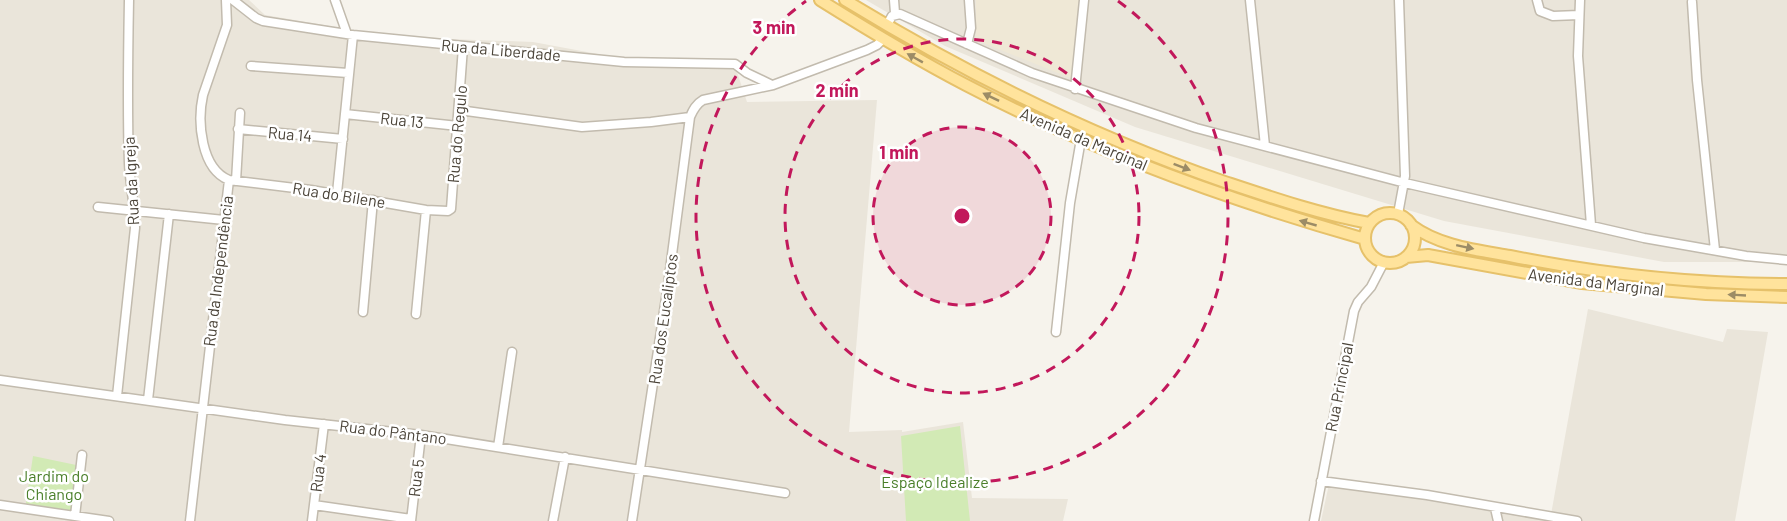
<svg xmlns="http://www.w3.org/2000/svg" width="1787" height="521" font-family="Barlow,sans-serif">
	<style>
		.residential { fill: #eae5da }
		.education { fill: #efe8d6 }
		.green { fill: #d2eab5 }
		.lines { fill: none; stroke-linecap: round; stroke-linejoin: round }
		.minor-casing { stroke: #c2bbae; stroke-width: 11 }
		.major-casing { stroke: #e6c16a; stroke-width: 14 }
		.minor { stroke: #fff; stroke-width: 8 }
		.major { stroke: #ffe39c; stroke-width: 10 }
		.oneway { fill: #9c8c66 }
		.ring { fill: none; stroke: #c2185b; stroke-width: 3; stroke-dasharray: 10 8 }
		.labels { text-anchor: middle; stroke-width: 5; stroke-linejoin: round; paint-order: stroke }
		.street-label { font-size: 16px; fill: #4b4439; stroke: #fff }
		.park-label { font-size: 16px; fill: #4a7f2a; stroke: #fff }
		.centre { fill: #c2185b; stroke: #fff; stroke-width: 3 }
		.ring-label { font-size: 18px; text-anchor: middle; font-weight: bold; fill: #c2185b; stroke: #fff; stroke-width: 5; stroke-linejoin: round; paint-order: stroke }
	</style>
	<rect width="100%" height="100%" fill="#f6f3ec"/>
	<!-- residential -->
	<path class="residential" d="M 0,0 L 249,0 L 265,15 L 394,37 L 533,42 L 614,57 L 733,60 L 747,102 L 877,100 L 849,432 L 902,430 L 902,432 L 963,422 L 972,498 L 1068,499 L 1063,521 L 0,521 Z
		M 866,0 L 1787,0 L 1787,262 L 1664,262 L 1444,221 L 1135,127 L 945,46 Z
		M 1588,309 L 1723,342 L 1727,329 L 1768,332 L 1735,521 L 1321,521 L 1329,484 L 1550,520 Z"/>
	<!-- education -->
	<path class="education" d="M 976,0 L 1081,0 L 1073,79 L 976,40 Z"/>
	<!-- green -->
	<path class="green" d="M 960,426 L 970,521 L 906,521 L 901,436 Z
		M 33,456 L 81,466 L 75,516 L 25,509 Z"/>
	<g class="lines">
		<defs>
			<path id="minor" d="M 226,0 L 227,25 L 203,95 C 197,122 201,169 229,180 L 311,190 L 426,210 L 448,211 L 451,209 L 463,47
				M 233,0 L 256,18 L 263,21 L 353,35 L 624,62 L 735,64 L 747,73 L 772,85
				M 335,0 L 347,34
				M 894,0 L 895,13
				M 1250,0 L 1265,146
				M 1537,0 L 1540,11 L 1553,16 L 1579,15
				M 1580,0 L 1578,56 L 1591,225
				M 1692,2 L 1697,80 L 1715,250
				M 887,25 L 892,16 L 900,14 L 1032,73 L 1196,128 L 1405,183 L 1644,238 L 1746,256 L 1787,260
				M 967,44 L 971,28 L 969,0
				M 251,66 L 348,73
				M 1075,89 L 1084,0
				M 459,110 L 582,127 L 651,122 L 690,117
				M 345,114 L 458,126
				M 238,129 L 343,139
				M 236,181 L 240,113
				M 337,193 L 353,35
				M 98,207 L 224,220
				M 1398,214 L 1405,176 L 1399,0
				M 363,312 L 373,200
				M 416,314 L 426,210
				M 1056,332 L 1070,203 L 1081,139
				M 0,380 L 285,420 L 421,435 L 785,493
				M 117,396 L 135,228 C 135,206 130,185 129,163 C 127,109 128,54 129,0
				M 148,400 L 169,214
				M 498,447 L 512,352
				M 1321,481 L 1427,495 L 1577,521
				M 0,505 L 109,521
				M 314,505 L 411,519
				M 1495,508 L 1498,521
				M 75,516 L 82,455
				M 190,521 L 229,180
				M 312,521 L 324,424
				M 411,521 L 421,435
				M 553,521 L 565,457
				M 632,521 L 668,285 L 690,117 C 693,110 696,104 703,100 L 773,85 L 867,50 L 877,45 L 883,39
				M 1314,521 L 1354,311 L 1358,302 L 1371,287 L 1384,262"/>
			<path id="major" d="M 820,0 C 868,30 916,59 966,85 C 1092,151 1228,200 1365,239
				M 845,0 C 966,74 1091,136 1225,182 C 1273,198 1320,214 1369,223
				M1365 238a25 25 0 1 1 50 0a25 25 0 1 1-50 0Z
				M 1411,225 C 1439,246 1476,250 1510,256 C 1601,274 1694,284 1787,284
				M 1406,257 L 1428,255 L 1582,283 L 1706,294 L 1787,297"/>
		</defs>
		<!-- minor casing -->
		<use href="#minor" class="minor-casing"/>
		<!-- major casing -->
		<use href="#major" class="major-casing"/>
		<!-- minor -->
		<use href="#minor" class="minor"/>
		<!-- major -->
		<use href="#major" class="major"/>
	</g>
	<!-- one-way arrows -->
	<defs><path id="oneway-solid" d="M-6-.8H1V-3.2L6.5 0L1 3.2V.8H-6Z" transform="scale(1.5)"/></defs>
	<g class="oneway">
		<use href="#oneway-solid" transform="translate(915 58) rotate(-151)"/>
		<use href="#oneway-solid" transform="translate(991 97) rotate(-154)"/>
		<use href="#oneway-solid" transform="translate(1182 167) rotate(21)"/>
		<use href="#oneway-solid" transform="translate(1308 223) rotate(-164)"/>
		<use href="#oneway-solid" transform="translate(1465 247) rotate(12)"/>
		<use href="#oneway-solid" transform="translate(1737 295) rotate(-177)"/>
	</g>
	<!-- distance rings -->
	<circle cx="962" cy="216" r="89" fill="#c2185b" fill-opacity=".12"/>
	<g class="ring">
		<circle cx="962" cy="216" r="89"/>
		<circle cx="962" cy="216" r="177"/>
		<path d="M1118 1A266 266 0 1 1 806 1"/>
	</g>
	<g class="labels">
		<!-- street labels -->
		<g class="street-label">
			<text transform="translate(501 50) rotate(5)" y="6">Rua da Liberdade</text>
			<text transform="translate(402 120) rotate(6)" y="6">Rua 13</text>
			<text transform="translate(290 134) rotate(5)" y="6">Rua 14</text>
			<text transform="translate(457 134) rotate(-85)" y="6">Rua do Regulo</text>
			<text transform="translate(1084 139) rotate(23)" y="6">Avenida da Marginal</text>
			<text transform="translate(131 181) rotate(-93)" y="6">Rua da Igreja</text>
			<text transform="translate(339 195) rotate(9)" y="6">Rua do Bilene</text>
			<text transform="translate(218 271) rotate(-83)" y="6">Rua da Independência</text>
			<text transform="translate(1596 282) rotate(7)" y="6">Avenida da Marginal</text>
			<text transform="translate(663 319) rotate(-82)" y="6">Rua dos Eucaliptos</text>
			<text transform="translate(1339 387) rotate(-79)" y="6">Rua Principal</text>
			<text transform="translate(393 432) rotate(7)" y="6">Rua do Pântano</text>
			<text transform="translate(318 473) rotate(-83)" y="6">Rua 4</text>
			<text transform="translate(416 478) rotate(-83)" y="6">Rua 5</text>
		</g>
		<!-- park labels -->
		<g class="park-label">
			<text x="54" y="482">Jardim do<tspan x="54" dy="18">Chiango</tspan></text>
			<text x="935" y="488">Espaço Idealize</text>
		</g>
	</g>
	<circle cx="962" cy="216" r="9" class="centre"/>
	<g class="ring-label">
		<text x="774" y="34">3 min</text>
		<text x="837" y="97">2 min</text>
		<text x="899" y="159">1 min</text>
	</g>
</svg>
